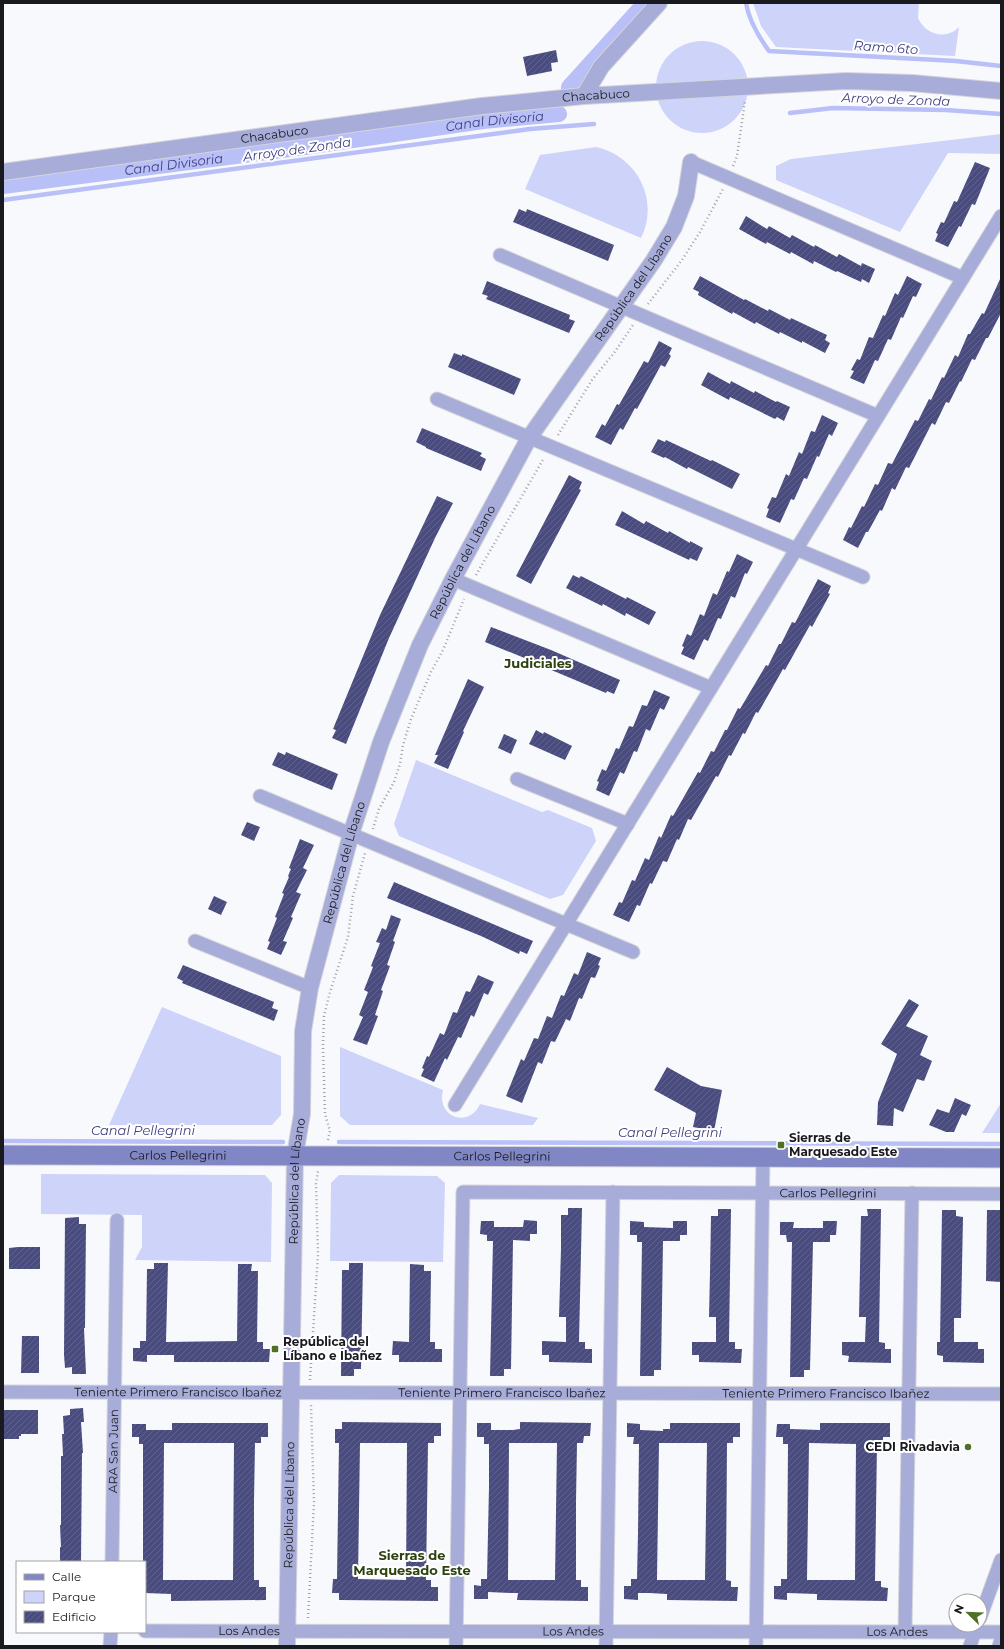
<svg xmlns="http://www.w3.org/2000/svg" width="1004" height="1649" font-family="Montserrat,sans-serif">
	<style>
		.green { fill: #ced3fa }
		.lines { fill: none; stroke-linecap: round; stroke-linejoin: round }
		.stream { stroke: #b9bff7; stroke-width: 4.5 }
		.canal { stroke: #b9bff7; stroke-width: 16 }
		.building { fill: url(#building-hatch); fill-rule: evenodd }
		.minor-casing { stroke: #d4d5da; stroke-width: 15 }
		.tertiary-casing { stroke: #d4d5da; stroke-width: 18 }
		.secondary-casing { stroke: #d4d5da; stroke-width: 21 }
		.path { stroke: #a0a1a6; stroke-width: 2.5; stroke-dasharray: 1 3; stroke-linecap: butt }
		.minor { stroke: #a7acd8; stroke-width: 13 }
		.tertiary { stroke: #a7acd8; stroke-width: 16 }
		.secondary { stroke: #8186c5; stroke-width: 19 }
		.poi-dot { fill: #507028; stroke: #fff; stroke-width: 1.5 }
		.labels { text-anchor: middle; stroke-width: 4; stroke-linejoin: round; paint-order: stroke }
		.street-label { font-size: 12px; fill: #191a20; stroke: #fff }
		.poi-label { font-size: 12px; font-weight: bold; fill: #191a20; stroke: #fff; text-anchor: start }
		.water-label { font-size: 13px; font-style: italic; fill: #3f4082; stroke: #fff }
		.neighbourhood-label { font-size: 13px; font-weight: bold; fill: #2c420f; stroke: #fff }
	</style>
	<defs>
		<pattern id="building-hatch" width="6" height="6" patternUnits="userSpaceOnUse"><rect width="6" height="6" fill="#494c7c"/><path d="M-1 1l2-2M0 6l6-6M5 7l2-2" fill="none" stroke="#606289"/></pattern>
	</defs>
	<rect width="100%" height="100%" fill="#f8f9fd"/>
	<!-- green -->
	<path class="green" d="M 753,3 L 919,3 L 918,18 C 925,34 945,41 959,27 L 955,56 L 776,47 L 761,26 Z
		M656 87a46 46 0 1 1 92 0a46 46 0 1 1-92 0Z
		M 1001,134 L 1001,154 L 948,153 L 900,232 L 776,180 L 776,166 L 791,159 Z
		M 596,147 C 637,156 660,200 641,238 L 525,189 L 540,155 Z
		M 416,760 L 542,812 L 548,810 L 592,828 L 596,841 L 563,895 L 550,899 L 399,836 L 394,824 Z
		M 162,1007 L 281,1056 L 281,1115 L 272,1125 L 109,1125 Z
		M 340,1047 L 443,1090 C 436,1117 469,1129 480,1104 L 538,1118 L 533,1125 L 350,1125 L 340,1116 Z
		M 1001,1103 L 1001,1133 L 982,1133 Z
		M 41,1174 L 265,1175 L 272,1183 L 271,1262 L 135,1260 L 142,1247 L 142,1215 L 41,1214 Z
		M 339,1175 L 437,1176 L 445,1183 L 443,1262 L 330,1261 L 331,1183 Z"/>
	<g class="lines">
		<!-- stream -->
		<path class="stream" d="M 746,3 C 749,21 758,36 769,51 L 956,61 L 1001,66
			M 790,113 L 833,108 L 946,110 L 1001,114
			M 3,200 L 530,129 L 594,124
			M 3,1141 L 283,1142
			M 339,1142 L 1001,1144"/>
		<!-- canal -->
		<g class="canal">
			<path d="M 569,87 L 645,3"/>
			<path id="s1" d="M 3,186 L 305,147 L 483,121 L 559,114"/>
		</g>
	</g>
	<!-- building -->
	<path class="building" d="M 556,50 L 558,62 L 551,63 L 552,71 L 527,76 L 523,57 Z
		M 975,162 L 990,168 L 975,205 L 972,204 L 961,227 L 959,226 L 948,247 L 935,241 L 938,234 L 936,233 L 941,222 L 944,223 L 954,201 L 957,202 Z
		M 519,209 L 526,212 L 527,209 L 614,245 L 608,261 L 513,222 Z
		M 746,216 L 767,229 L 769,226 L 790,238 L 792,235 L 814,247 L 815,245 L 837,257 L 839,254 L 861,266 L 862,263 L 875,269 L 869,283 L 862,279 L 861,282 L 837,271 L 836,272 L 814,261 L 813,264 L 791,252 L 790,254 L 767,242 L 766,244 L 739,229 Z
		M 700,276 L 744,300 L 745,299 L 768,311 L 769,309 L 790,320 L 791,318 L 827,335 L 825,340 L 830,343 L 825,353 L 802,341 L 802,343 L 780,332 L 779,334 L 756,322 L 755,324 L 733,312 L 732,314 L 698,295 L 699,292 L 693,289 Z
		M 907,276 L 922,284 L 916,297 L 913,296 L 903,318 L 901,317 L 891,340 L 888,339 L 878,361 L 875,360 L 864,384 L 850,378 L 854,371 L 851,370 L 857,359 L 860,360 L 869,337 L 873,338 L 883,315 L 885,316 L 895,293 L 898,295 Z
		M 1001,277 L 1001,313 L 988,338 L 986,338 L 975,360 L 972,359 L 961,382 L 960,381 L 949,403 L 946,402 L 935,425 L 932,423 L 909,468 L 906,467 L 895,490 L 892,488 L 882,511 L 880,510 L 868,532 L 866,532 L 858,548 L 843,540 L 849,527 L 851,528 L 862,506 L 864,507 L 875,484 L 878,485 L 888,463 L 892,464 L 915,420 L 918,421 L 929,399 L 931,400 L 942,377 L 944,378 L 955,355 L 958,357 L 968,334 L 970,334 L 982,313 L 984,314 Z
		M 487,281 L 570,315 L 569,319 L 575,321 L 569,333 L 486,299 L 488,296 L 482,294 Z
		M 659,341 L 672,348 L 669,354 L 671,356 L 665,367 L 661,365 L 637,409 L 635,408 L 623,430 L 620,428 L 611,445 L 595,437 L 602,424 L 605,426 L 617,404 L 619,405 L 644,361 L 648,363 Z
		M 454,353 L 462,356 L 462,354 L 521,379 L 514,395 L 448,367 Z
		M 708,372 L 730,384 L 731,381 L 754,393 L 755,391 L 776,402 L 777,401 L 790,407 L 784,421 L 777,417 L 775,419 L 730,397 L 729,400 L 701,385 Z
		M 822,415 L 838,423 L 832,436 L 829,434 L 819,457 L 817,456 L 807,479 L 804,478 L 794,500 L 791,499 L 780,523 L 766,517 L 769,509 L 767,508 L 772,497 L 776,498 L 786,474 L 789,476 L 799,452 L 802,454 L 811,431 L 815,432 Z
		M 422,428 L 482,453 L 480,456 L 486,459 L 481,471 L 426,448 L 426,447 L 416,442 Z
		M 658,439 L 665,442 L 666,440 L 711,461 L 712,460 L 740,474 L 732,489 L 688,467 L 687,469 L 665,457 L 664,458 L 651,452 Z
		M 569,475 L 582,482 L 579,489 L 581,490 L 531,584 L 516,576 Z
		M 437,496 L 453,503 L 435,538 L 389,638 L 346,744 L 332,738 L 336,730 L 333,729 L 380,615 Z
		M 622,511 L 644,524 L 646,521 L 668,533 L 669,531 L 690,543 L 690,541 L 703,548 L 697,561 L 690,558 L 689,560 L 615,525 Z
		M 737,554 L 753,562 L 747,574 L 745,573 L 735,598 L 731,596 L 721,619 L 718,618 L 708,641 L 704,639 L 694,660 L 681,654 L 684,647 L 682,646 L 687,634 L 691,636 L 700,614 L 704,616 L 713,593 L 717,595 L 727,571 L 729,572 Z
		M 573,575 L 579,578 L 581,576 L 626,599 L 627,597 L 656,612 L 649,625 L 626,613 L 625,616 L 603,604 L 602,606 L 566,588 Z
		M 818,579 L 831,586 L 828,593 L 830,594 L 812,627 L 810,625 L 785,670 L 783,669 L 758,713 L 756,712 L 745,734 L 743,733 L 731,756 L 729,755 L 718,777 L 716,776 L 691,820 L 688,819 L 679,840 L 677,839 L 667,862 L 663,861 L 652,884 L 650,883 L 640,906 L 637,905 L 629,922 L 613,915 L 619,902 L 622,903 L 632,880 L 635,881 L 645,858 L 649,860 L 659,836 L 661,838 L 671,815 L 673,816 L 698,772 L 700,773 L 711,751 L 714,752 L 725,730 L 727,730 L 738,708 L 740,709 L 766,665 L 768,666 L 779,644 L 781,644 L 792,622 L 795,623 Z
		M 491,627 L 551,650 L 620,680 L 614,694 L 607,691 L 606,693 L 549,669 L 549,668 L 485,642 Z
		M 468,679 L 484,687 L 463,731 L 464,732 L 448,769 L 434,763 L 438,755 L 435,755 Z
		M 654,690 L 670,697 L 664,710 L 660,708 L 650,731 L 646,729 L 637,752 L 634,751 L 624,774 L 620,772 L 609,796 L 596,790 L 599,782 L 597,781 L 602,769 L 606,771 L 616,748 L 619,749 L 629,726 L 633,727 L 642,705 L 647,706 Z
		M 536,730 L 543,734 L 544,732 L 572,746 L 565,760 L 529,744 Z
		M 504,734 L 517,740 L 511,754 L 498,748 Z
		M 278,752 L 285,755 L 286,752 L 338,774 L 332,790 L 272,765 Z
		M 247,822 L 260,827 L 254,841 L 241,835 Z
		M 300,839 L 314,845 L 303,868 L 307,870 L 296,892 L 301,894 L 291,917 L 293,918 L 283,941 L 287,942 L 281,955 L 267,949 L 270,942 L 268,941 L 277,918 L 275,917 L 284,894 L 282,893 L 289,877 L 288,876 L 291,869 L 289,868 Z
		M 394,882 L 533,941 L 527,954 L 520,951 L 519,954 L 481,936 L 387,898 Z
		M 214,896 L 227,902 L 221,915 L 208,909 Z
		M 391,915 L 401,919 L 393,941 L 395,942 L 387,965 L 390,966 L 381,990 L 383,991 L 375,1015 L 378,1016 L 367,1045 L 353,1040 L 363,1017 L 359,1015 L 368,992 L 364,990 L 373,967 L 371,966 L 380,943 L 376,942 L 382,928 L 386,930 Z
		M 587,952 L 601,958 L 598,965 L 600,966 L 595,978 L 591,977 L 582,999 L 579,998 L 570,1021 L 566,1019 L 555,1042 L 551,1041 L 542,1064 L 538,1062 L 522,1103 L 506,1096 L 521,1059 L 524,1061 L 534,1038 L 538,1039 L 547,1016 L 552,1018 L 561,995 L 564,996 L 574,973 L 578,975 Z
		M 183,965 L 274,1002 L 272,1008 L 278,1010 L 274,1021 L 182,983 L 183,981 L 177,978 Z
		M 478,975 L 494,982 L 488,995 L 484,993 L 474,1017 L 471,1015 L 461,1038 L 458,1037 L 447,1060 L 445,1058 L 434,1082 L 421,1076 L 424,1069 L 422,1068 L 427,1056 L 429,1057 L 440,1033 L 444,1035 L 453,1012 L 457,1013 L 466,991 L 470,992 Z
		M 909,999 L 919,1005 L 906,1026 L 928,1036 L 920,1055 L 932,1061 L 924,1081 L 917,1079 L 903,1112 L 894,1108 L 893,1126 L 877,1125 L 878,1102 L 897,1054 L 881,1044 Z
		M 667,1067 L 701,1086 L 722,1090 L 714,1131 L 693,1127 L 696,1113 L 654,1090 Z
		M 955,1098 L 971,1105 L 966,1116 L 962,1114 L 954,1132 L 946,1132 L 929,1125 L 937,1109 L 949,1113 Z
		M 568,1208 L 582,1208 L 579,1342 L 585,1342 L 585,1349 L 592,1349 L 592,1363 L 549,1362 L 549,1355 L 542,1355 L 542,1341 L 566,1342 L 566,1317 L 559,1317 L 561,1249 L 561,1215 L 568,1215 Z
		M 718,1209 L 731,1209 L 729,1342 L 735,1342 L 735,1349 L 742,1349 L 741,1363 L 699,1362 L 699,1355 L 692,1355 L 692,1342 L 716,1342 L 716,1317 L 709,1317 L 710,1272 L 711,1216 L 718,1216 Z
		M 867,1209 L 881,1209 L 879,1342 L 885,1343 L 885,1349 L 891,1349 L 891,1363 L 848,1362 L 849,1356 L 842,1355 L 842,1342 L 865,1342 L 866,1317 L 859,1317 L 861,1216 L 868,1216 Z
		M 942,1210 L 956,1210 L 956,1216 L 963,1217 L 961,1318 L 954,1318 L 954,1342 L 978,1342 L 978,1349 L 984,1349 L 984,1363 L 943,1362 L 943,1356 L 937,1355 L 937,1342 L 940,1342 Z
		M 987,1210 L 1001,1210 L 1001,1282 L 986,1281 Z
		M 79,1217 L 79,1224 L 86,1224 L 85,1328 L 84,1328 L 86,1374 L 72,1374 L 72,1367 L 65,1368 L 64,1355 L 65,1218 Z
		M 524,1220 L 537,1221 L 537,1234 L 530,1234 L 530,1241 L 513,1240 L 511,1369 L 504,1369 L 504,1376 L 490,1376 L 493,1241 L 487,1241 L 487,1235 L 480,1234 L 481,1221 L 494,1221 L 494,1227 L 523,1227 Z
		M 630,1221 L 644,1222 L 644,1227 L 673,1228 L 673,1221 L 687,1221 L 687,1235 L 680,1235 L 680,1241 L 663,1241 L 661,1370 L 654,1370 L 654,1376 L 640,1376 L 642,1242 L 637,1242 L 637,1235 L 630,1235 Z
		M 823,1221 L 837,1221 L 836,1235 L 830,1235 L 830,1242 L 813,1242 L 810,1370 L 804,1370 L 804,1377 L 790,1377 L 792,1242 L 787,1242 L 786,1235 L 780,1235 L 780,1222 L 794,1222 L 793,1228 L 823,1228 Z
		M 18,1247 L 40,1247 L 40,1269 L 9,1269 L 9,1248 Z
		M 154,1263 L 168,1263 L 166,1342 L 237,1341 L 238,1264 L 252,1264 L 251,1271 L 258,1271 L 257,1342 L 263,1342 L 263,1349 L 270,1349 L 269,1362 L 174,1362 L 174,1355 L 147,1355 L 147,1362 L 133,1361 L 133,1348 L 140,1348 L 140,1341 L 146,1341 L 147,1269 L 154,1269 Z
		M 349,1263 L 363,1263 L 361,1369 L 354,1369 L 354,1376 L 341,1376 L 342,1270 L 349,1270 Z
		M 410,1264 L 424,1265 L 424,1271 L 431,1271 L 430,1342 L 435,1342 L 435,1349 L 442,1349 L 442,1362 L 399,1362 L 399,1355 L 392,1355 L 393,1341 L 409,1342 Z
		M 22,1336 L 39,1336 L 39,1373 L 21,1373 Z
		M 83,1408 L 84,1422 L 81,1422 L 83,1453 L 82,1453 L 81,1562 L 67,1562 L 67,1561 L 60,1561 L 60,1547 L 61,1547 L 60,1525 L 61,1525 L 61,1456 L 63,1456 L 62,1434 L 64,1434 L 63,1416 L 70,1415 L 70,1409 Z
		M 3,1410 L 38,1410 L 38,1434 L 21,1434 L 21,1436 L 19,1436 L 19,1439 L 3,1439 Z
		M 342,1422 L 441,1423 L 441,1436 L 434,1436 L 434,1443 L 428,1443 L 426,1580 L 431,1580 L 431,1587 L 438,1587 L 438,1601 L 339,1600 L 339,1593 L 332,1593 L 333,1579 L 337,1579 L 339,1443 L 335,1443 L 335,1429 L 342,1429 ZM 360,1443 L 407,1443 L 406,1580 L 358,1579 Z
		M 520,1422 L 591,1423 L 590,1436 L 584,1436 L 583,1443 L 577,1443 L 576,1501 L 576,1580 L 581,1580 L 581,1587 L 588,1587 L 588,1601 L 517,1600 L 518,1593 L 511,1593 L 488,1592 L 488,1599 L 474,1599 L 474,1585 L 481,1586 L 481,1579 L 487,1579 L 489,1487 L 489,1444 L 484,1444 L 484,1437 L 477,1437 L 477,1423 L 491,1423 L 491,1430 L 513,1430 L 520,1429 ZM 509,1443 L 557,1443 L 555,1580 L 508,1580 Z
		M 172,1423 L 268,1423 L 268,1437 L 261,1437 L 261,1443 L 255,1443 L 254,1501 L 254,1580 L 259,1580 L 259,1587 L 266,1587 L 266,1600 L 171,1601 L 171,1594 L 145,1593 L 145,1562 L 143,1562 L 143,1444 L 139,1444 L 139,1437 L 132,1437 L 132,1424 L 146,1424 L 146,1430 L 172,1430 ZM 164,1443 L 234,1443 L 233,1580 L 163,1580 Z
		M 627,1423 L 640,1424 L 640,1430 L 663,1431 L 663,1429 L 670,1429 L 670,1423 L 740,1423 L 740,1437 L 733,1437 L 733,1443 L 727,1443 L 726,1580 L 731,1581 L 731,1587 L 738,1587 L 737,1601 L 667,1600 L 667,1594 L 649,1593 L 638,1593 L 638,1600 L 624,1599 L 624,1586 L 631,1586 L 631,1579 L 637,1579 L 638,1533 L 639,1444 L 633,1444 L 634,1437 L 627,1437 ZM 659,1443 L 707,1443 L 705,1580 L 657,1580 Z
		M 820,1423 L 890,1423 L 890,1437 L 883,1437 L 883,1443 L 877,1443 L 875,1581 L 881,1581 L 881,1587 L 888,1588 L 887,1601 L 817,1600 L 817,1594 L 787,1593 L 787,1600 L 774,1599 L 774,1586 L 781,1586 L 781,1579 L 787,1579 L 788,1444 L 783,1444 L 783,1437 L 776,1437 L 777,1424 L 790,1424 L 790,1429 L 820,1430 ZM 809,1443 L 856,1444 L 855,1580 L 807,1580 Z"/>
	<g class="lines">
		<defs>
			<g id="minor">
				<path d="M 691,162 L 963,278"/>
				<path d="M 500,255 L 878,416"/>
				<path d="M 437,399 L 863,577"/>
				<path d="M 453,579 L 711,688"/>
				<path d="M 517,779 L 628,824"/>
				<path d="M 260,796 L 633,952"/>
				<path d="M 195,941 L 310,988"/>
				<path d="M 455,1105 L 1001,216"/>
				<path id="s2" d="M 3,1392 L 1001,1394"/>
				<path id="s3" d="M 112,1562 L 117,1220"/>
				<path d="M 980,1618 L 1001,1560"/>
				<path id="s4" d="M 145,1631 L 1001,1632"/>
				<path d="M 905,1632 L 912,1193"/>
				<path d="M 110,1646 L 111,1632"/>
				<path id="s5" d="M 456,1646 L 463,1192 L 1001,1194"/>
				<path d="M 606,1646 L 613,1192"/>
				<path d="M 756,1646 L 763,1157"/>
				<path d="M 970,1646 L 977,1625"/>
				<path d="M 999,1646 L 1001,1640"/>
			</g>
			<g id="tertiary">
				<path d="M 584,96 L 601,67 L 659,3"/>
				<path id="s6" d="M 3,172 L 482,106 L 584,96 L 846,81 L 912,83 L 1001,91"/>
				<path id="s7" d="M 287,1646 L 295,1155 L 302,1114 L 303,1031 L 310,988 L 351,834 L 381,742 L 420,645 L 453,579 L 529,438 L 654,260 L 674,227 L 686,196 L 691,162"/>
			</g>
			<g id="secondary">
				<path id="s8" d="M 3,1155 L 1001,1158"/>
			</g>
		</defs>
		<!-- minor casing -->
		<use href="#minor" class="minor-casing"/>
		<!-- tertiary casing -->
		<use href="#tertiary" class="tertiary-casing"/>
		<!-- secondary casing -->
		<use href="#secondary" class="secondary-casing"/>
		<!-- path -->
		<path class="path" d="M 733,166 L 737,156 L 745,101
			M 648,304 L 682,260 L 700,232 L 723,189
			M 558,435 L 592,380 L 614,353 L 633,325
			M 476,575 L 544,458
			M 373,829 L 379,809 L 394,782 L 400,764 L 403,745 L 411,719 L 431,672 L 443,650 L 464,599
			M 328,1140 L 330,1131 L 325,1114 L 323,1046 L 324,1016 L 330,992 L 348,937 L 353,896 L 365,853
			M 310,1380 L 318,1254 L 316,1183 L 318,1171
			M 308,1618 L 314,1502 L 311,1405"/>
		<!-- minor -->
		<use href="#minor" class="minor"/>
		<!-- tertiary -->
		<use href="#tertiary" class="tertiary"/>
		<!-- secondary -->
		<use href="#secondary" class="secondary"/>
	</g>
	<!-- markers -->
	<g class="poi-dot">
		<rect x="777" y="1141" width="8" height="8" rx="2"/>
		<rect x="271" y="1345" width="8" height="8" rx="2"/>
		<circle cx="968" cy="1447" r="4"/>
	</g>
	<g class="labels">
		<!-- street labels -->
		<g class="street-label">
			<text dy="4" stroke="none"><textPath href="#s6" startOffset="598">Chacabuco</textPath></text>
			<text dy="4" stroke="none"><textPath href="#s6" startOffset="274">Chacabuco</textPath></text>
			<text dy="4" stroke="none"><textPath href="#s7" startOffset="1437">República del Líbano</textPath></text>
			<text dy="4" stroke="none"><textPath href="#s7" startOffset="1113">República del Líbano</textPath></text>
			<text dy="4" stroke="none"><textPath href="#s7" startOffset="789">República del Líbano</textPath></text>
			<text dy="4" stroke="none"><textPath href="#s8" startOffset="175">Carlos Pellegrini</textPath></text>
			<text dy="4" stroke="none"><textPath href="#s8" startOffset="499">Carlos Pellegrini</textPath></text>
			<text dy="4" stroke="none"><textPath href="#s7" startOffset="465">República del Líbano</textPath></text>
			<text dy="4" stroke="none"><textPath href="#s5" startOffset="819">Carlos Pellegrini</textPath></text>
			<text dy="4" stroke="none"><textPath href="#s2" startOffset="175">Teniente Primero Francisco Ibañez</textPath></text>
			<text dy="4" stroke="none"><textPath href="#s2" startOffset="499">Teniente Primero Francisco Ibañez</textPath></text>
			<text dy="4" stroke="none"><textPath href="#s2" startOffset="823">Teniente Primero Francisco Ibañez</textPath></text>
			<text dy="4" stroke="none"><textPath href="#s3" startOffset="111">ARA San Juan</textPath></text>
			<text dy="4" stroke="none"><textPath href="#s7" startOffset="141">República del Líbano</textPath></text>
			<text dy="4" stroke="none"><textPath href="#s4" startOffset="104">Los Andes</textPath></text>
			<text dy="4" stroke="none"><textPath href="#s4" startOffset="428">Los Andes</textPath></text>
			<text dy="4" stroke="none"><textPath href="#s4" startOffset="752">Los Andes</textPath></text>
		</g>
		<!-- poi labels -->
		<g class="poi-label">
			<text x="789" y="1142">Sierras de<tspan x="789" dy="14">Marquesado Este</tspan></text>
			<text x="283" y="1346">República del<tspan x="283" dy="14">Líbano e Ibañez</tspan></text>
			<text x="960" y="1451" text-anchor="end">CEDI Rivadavia</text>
		</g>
		<!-- water labels -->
		<g class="water-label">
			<text transform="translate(886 47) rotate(4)" y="5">Ramo 6to</text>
			<text transform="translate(896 99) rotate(2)" y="5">Arroyo de Zonda</text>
			<text dy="5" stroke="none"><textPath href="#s1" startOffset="496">Canal Divisoria</textPath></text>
			<text transform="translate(297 149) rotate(-8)" y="5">Arroyo de Zonda</text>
			<text dy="5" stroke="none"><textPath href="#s1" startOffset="172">Canal Divisoria</textPath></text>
			<text x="143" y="1135">Canal Pellegrini</text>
			<text x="670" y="1137">Canal Pellegrini</text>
		</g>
		<!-- neighbourhood labels -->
		<g class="neighbourhood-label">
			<text x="538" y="668">Judiciales</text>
			<text x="412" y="1560">Sierras de<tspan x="412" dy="15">Marquesado Este</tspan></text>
		</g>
	</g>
	<!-- border -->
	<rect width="1004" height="1649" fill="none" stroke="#191a20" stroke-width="8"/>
	<!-- legend -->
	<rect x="16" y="1561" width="130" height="72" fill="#ffffff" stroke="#a3a3a6"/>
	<rect x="24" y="1574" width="20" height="6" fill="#8186c5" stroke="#a3a3a6"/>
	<text x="52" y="1581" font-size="12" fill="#191a20">Calle</text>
	<rect x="24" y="1591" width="20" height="12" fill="#ced3fa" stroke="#a3a3a6"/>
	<text x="52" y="1601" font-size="12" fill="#191a20">Parque</text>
	<rect x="24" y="1611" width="20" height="12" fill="url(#building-hatch)" stroke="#a3a3a6"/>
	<text x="52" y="1621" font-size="12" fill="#191a20">Edificio</text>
	<!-- north arrow -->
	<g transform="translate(968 1613) rotate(293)"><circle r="19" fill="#ffffff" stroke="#a3a3a6"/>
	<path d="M0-3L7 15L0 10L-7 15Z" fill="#507028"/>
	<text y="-6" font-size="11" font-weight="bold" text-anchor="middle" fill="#191a20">N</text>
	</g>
</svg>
